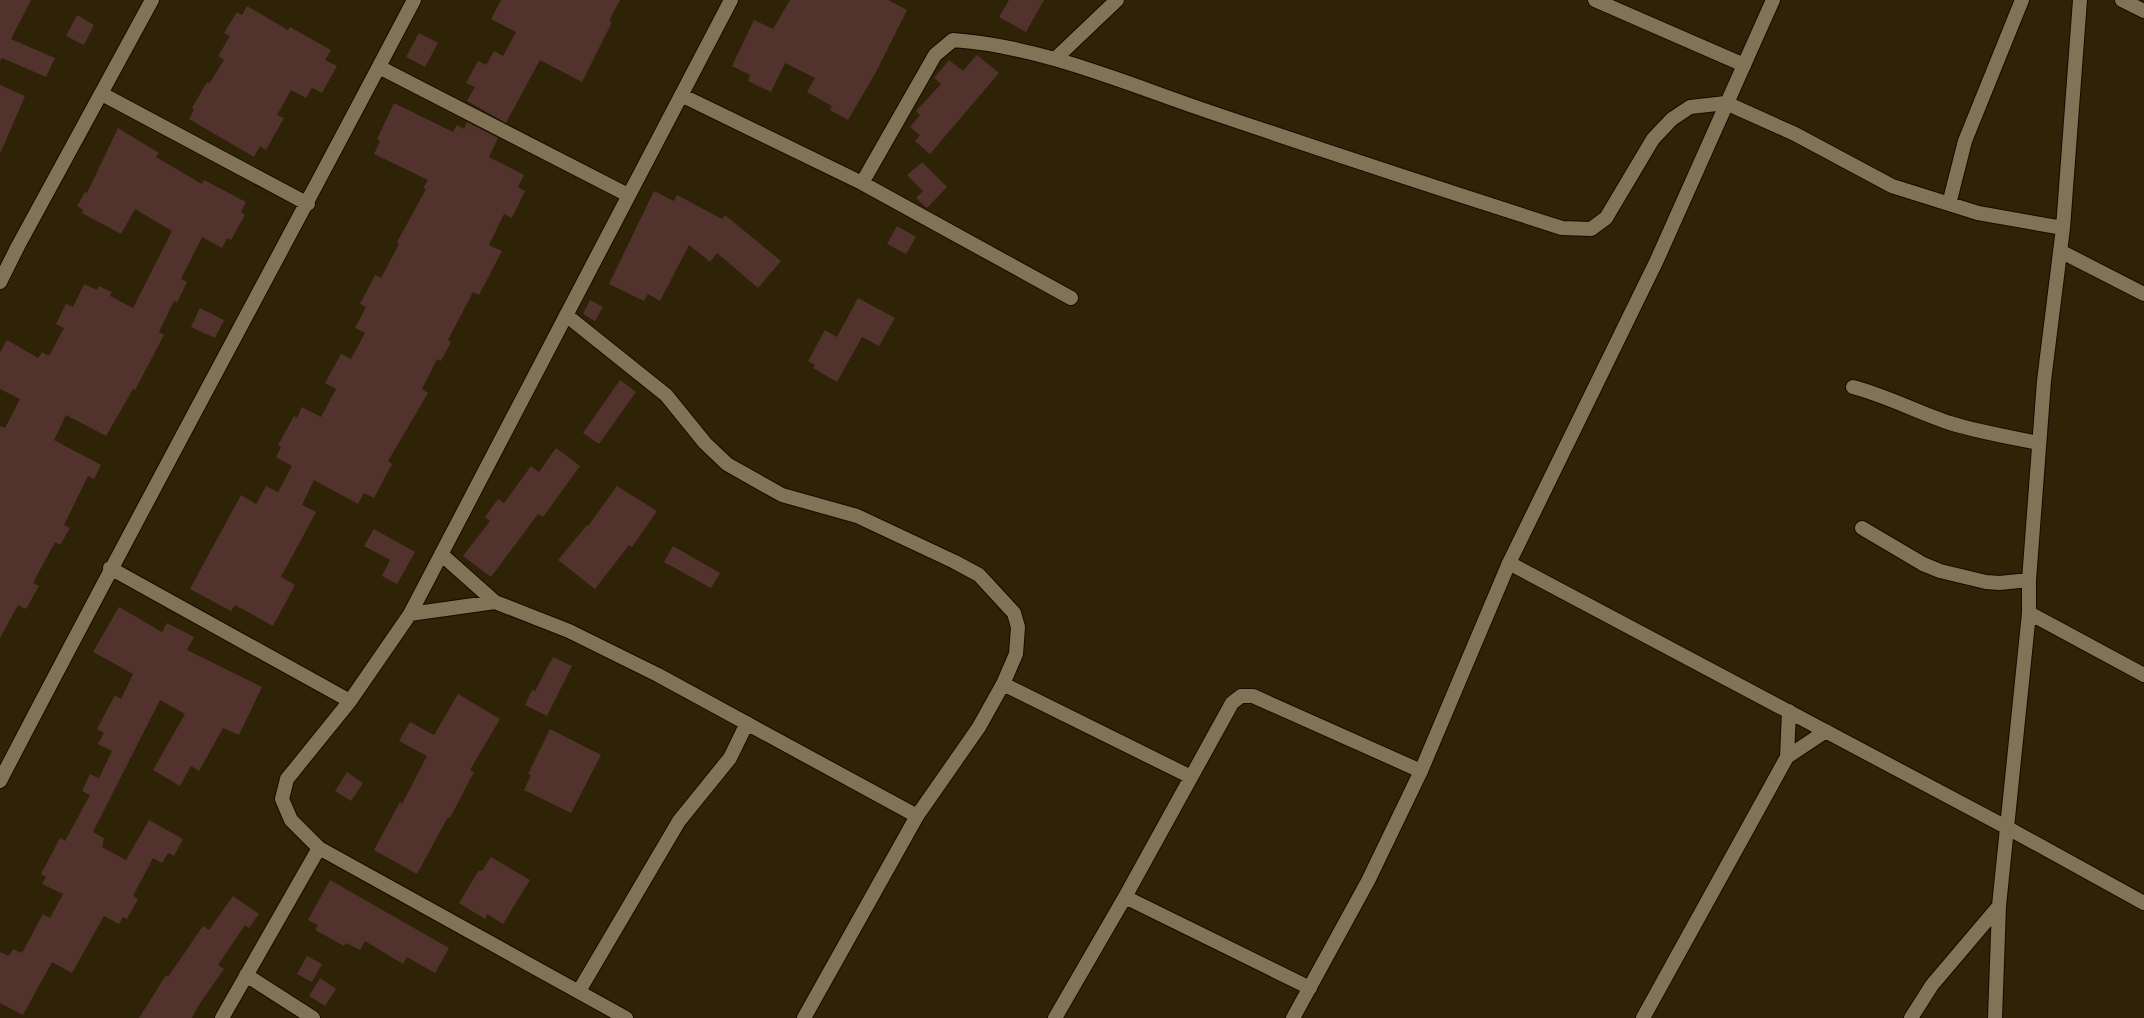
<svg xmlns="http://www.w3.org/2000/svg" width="2144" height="1018" font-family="'Libre Baskerville',serif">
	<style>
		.building { fill: #51322d }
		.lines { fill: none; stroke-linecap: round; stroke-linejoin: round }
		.minor-casing { stroke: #160b00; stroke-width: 16 }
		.tertiary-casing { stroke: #160b00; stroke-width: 16 }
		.minor { stroke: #807356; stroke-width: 14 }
		.tertiary { stroke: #807356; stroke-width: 14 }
	</style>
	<rect width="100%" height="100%" fill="#2e2306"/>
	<!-- building -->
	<path class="building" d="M 0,0 L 31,0 L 11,39 L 55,58 L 46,77 L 2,58 L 0,61 Z
		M 501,0 L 620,0 L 609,21 L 612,22 L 582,82 L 540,60 L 506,123 L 467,101 L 475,87 L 466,83 L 478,61 L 486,65 L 494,51 L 503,56 L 516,32 L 491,19 Z
		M 790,0 L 888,0 L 907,10 L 876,72 L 848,120 L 830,110 L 832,106 L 807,92 L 815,78 L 785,63 L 771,92 L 748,81 L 750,75 L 732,66 L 754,20 L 773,29 Z
		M 1009,0 L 1044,0 L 1026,32 L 999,17 Z
		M 247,6 L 288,30 L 290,27 L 331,50 L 325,60 L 337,66 L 322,93 L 312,88 L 306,98 L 291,90 L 277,115 L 284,118 L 266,150 L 260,146 L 254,157 L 189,119 L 194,110 L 192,108 L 207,82 L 209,84 L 224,60 L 218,56 L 230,36 L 224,33 L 237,12 L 242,15 Z
		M 77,15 L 94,25 L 84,45 L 66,36 Z
		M 419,33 L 438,43 L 425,67 L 406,57 Z
		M 977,55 L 999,73 L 930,154 L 915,141 L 920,135 L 910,127 L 920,115 L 916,111 L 941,84 L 934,78 L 949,60 L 963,71 Z
		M 0,85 L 25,96 L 0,154 Z
		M 394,103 L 453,132 L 457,125 L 464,129 L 467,122 L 498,138 L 489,157 L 524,175 L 518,187 L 525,191 L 512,218 L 504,214 L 489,245 L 502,251 L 479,295 L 473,292 L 448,340 L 451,342 L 441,361 L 437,359 L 422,389 L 428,393 L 388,461 L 392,464 L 374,498 L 364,493 L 358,504 L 314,480 L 302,505 L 316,512 L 281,577 L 295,585 L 273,626 L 235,605 L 231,611 L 190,589 L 241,495 L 256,504 L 266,486 L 278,492 L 292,466 L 276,457 L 281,447 L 278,445 L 294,416 L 297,418 L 302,407 L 321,417 L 336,389 L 325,383 L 341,354 L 351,359 L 365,333 L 355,328 L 366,307 L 360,304 L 375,275 L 381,278 L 399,244 L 397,242 L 426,189 L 423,188 L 428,180 L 374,154 L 380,141 L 377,139 Z
		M 118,128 L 159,153 L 156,157 L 202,184 L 204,180 L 246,202 L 241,212 L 245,215 L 231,240 L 227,238 L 222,248 L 202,237 L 181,279 L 187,282 L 177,303 L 174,301 L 159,332 L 164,335 L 135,390 L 133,389 L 106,436 L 66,415 L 54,440 L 101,465 L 94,479 L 88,476 L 64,525 L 70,528 L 60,545 L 55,542 L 33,583 L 39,586 L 26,609 L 18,605 L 0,638 L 0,426 L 5,428 L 20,399 L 0,389 L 0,352 L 7,340 L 38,358 L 42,352 L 49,356 L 64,328 L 56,324 L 66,304 L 73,307 L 84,284 L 97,290 L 99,286 L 112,292 L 110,296 L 133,308 L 172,231 L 135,209 L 121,234 L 82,213 L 83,210 L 77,206 L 85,192 L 87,193 Z
		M 922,162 L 947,187 L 927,208 L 916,198 L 923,191 L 907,175 Z
		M 654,191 L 674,201 L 677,195 L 722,219 L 725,215 L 781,261 L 758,288 L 717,253 L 710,262 L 689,245 L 660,301 L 648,294 L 644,301 L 609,284 Z
		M 897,226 L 916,237 L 906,254 L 887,244 Z
		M 858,298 L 895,318 L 879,346 L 862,337 L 837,382 L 813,368 L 815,365 L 808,361 L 825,330 L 837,337 Z
		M 590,300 L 603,307 L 595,321 L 583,314 Z
		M 200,308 L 224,320 L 215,338 L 191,327 Z
		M 620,380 L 636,392 L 599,444 L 583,433 Z
		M 556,448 L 580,466 L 543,517 L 538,514 L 491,577 L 463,556 L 490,521 L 485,517 L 498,499 L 504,503 L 531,466 L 539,472 Z
		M 617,486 L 657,511 L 632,547 L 629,545 L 595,589 L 558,560 L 587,525 L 588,526 Z
		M 374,529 L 415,552 L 397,584 L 382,576 L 390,560 L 364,546 Z
		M 673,546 L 720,573 L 711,588 L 664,562 Z
		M 119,607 L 162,632 L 167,623 L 194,637 L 187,650 L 262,687 L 239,735 L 223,728 L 199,771 L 191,766 L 180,786 L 153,770 L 185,714 L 160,700 L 93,832 L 104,838 L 102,847 L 126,860 L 149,820 L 183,839 L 174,856 L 168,853 L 162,863 L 153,858 L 133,896 L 138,899 L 127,919 L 123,917 L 119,924 L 104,916 L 72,973 L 52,962 L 23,1015 L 0,1003 L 0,952 L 9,956 L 13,949 L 22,953 L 43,914 L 50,918 L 63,894 L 42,884 L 46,877 L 41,874 L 60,838 L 65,841 L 90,795 L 82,791 L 90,774 L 99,778 L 112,751 L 98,744 L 104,733 L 97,729 L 115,695 L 121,699 L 133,674 L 93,652 Z
		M 553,657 L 572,666 L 547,716 L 525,705 L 532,690 L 535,691 Z
		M 458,694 L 500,719 L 470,770 L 474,772 L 450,818 L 448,817 L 417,874 L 374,850 L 400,802 L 402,804 L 427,756 L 399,741 L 410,722 L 434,735 Z
		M 550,729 L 601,755 L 571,813 L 524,790 L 531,775 L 528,774 Z
		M 347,772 L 363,783 L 351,801 L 335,791 Z
		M 491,857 L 530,880 L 503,924 L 487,914 L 485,919 L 459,903 L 479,870 L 482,871 Z
		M 330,880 L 449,948 L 435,973 L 407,957 L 403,964 L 365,941 L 360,950 L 346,943 L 344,946 L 315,930 L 318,925 L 308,920 Z
		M 233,896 L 259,914 L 249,928 L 245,925 L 218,965 L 224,969 L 198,1006 L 192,1018 L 139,1018 L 166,975 L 168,977 L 203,926 L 209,930 Z
		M 307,956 L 322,964 L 312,982 L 297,974 Z
		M 320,978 L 336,989 L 325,1006 L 309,996 Z"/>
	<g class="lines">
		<defs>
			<path id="minor" d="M 1595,0 L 1744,65
				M 2122,0 L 2144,11
				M 1055,59 L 1117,0
				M 379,67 L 628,195
				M 102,94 L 308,204
				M 681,95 L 862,183 L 1071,298
				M 862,183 L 935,55 L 953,40 C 1040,46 1125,83 1207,111 C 1325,151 1443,190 1562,228 L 1591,229 L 1606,218 L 1653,139 L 1672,119 L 1690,107 L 1726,103 L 1795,134 L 1892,186 L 1978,213 L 2063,228
				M 1949,204 L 1965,141 L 2022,0
				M 2060,251 L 2144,294
				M 0,282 L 18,246 L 152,0
				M 566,315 L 666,395 L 705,443 L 727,464 L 782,495 L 857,516 L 955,562 L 979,575 L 1014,613 L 1018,627 L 1016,654 L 1003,684 L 979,727 L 917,816 L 804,1018
				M 1853,387 C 1887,396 1917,412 1950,423 C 1979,432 2009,437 2039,443
				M 1862,528 L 1923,564 L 1940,571 L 1986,582 L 1999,583 L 2029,580
				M 441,554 L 495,602 L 569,631 L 658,675 L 917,816
				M 1509,563 L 2006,827 L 2144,903
				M 110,568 L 350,701
				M 2029,613 L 2144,675
				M 410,614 L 495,602
				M 1003,684 L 1191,777
				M 1787,757 L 1826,731
				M 0,781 C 136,519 277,261 414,0
				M 1125,897 L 1310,988
				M 246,975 L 313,1018
				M 579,991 L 679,821 L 730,758 L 747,723
				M 222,1018 L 319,848
				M 626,1018 L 319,848 L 291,820 L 282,799 L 287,779 L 350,701 L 410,614 L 731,0
				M 1055,1018 L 1125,897 L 1232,703 L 1241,696 L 1253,696 L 1421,771
				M 1643,1018 L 1787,757 L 1789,711
				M 1911,1018 L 1932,985 L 1999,906
				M 1995,1018 L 1999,906 L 2029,613 L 2029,580 L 2044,381 L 2063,228 L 2080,0"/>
			<path id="tertiary" d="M 1293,1018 L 1368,881 L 1421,771 L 1509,563 L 1657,260 L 1773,0"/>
		</defs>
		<!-- minor casing -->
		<use href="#minor" class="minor-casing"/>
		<!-- tertiary casing -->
		<use href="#tertiary" class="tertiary-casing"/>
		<!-- minor -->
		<use href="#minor" class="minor"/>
		<!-- tertiary -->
		<use href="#tertiary" class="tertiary"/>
	</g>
</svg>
